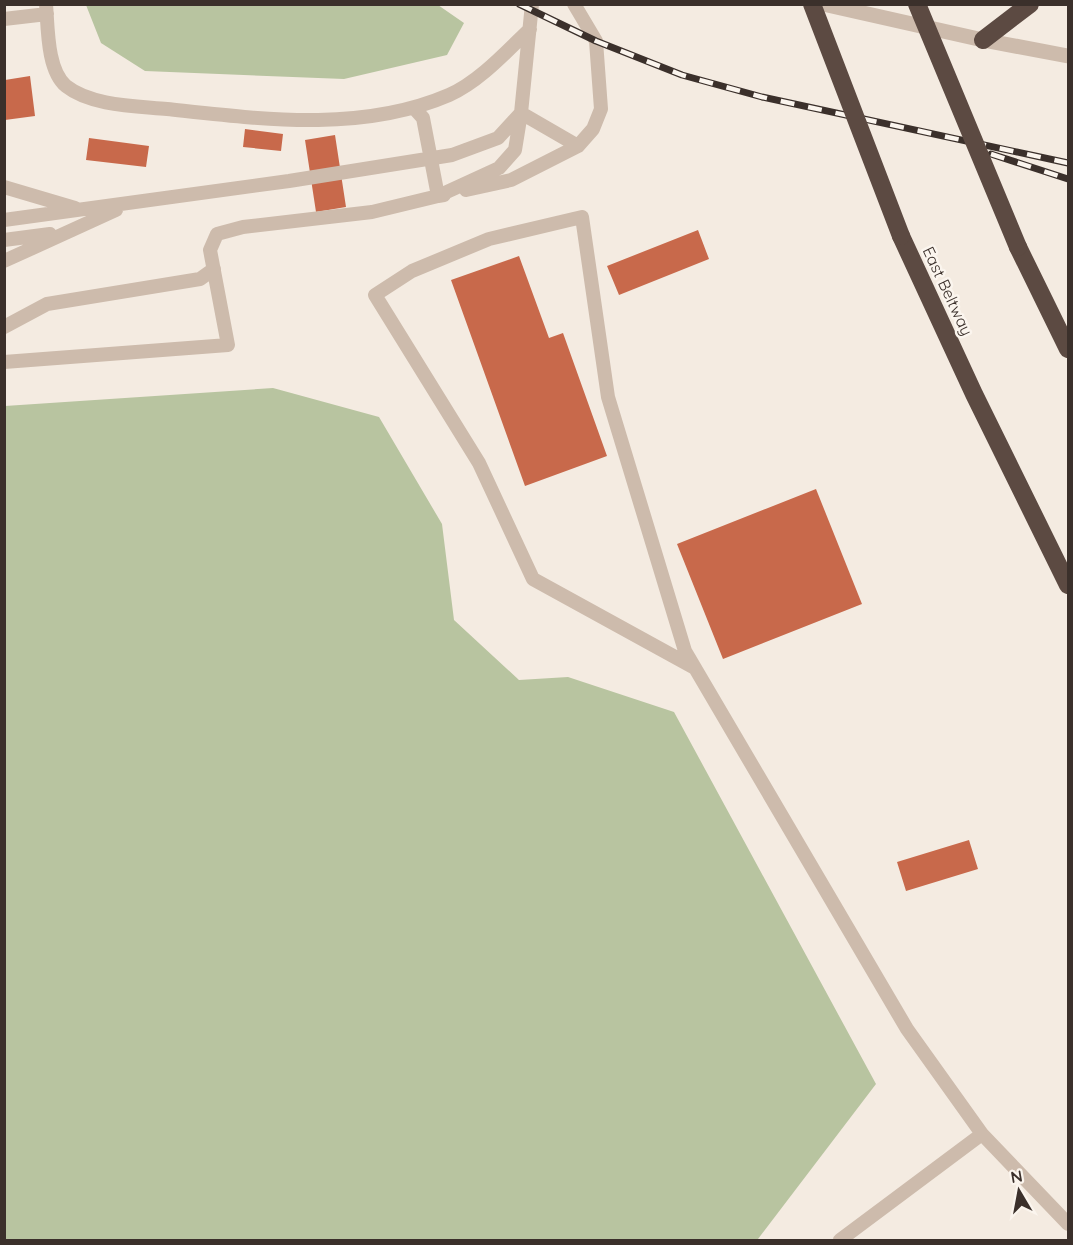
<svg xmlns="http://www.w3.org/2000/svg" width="1073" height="1245" font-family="Quicksand,sans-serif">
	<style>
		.green { fill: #b8c4a0 }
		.building { fill: #c8694b }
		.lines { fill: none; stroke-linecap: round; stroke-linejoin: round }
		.service { stroke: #cdbbac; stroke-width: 14 }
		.tertiary { stroke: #cdbbac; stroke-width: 15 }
		.motorway { stroke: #5c4a42; stroke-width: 18 }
		.rail-casing { stroke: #3b302b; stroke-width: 7 }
		.rail { stroke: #fbf5ee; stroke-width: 4.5; stroke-dasharray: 14; stroke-linecap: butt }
		.motorway-bridge { stroke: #5c4a42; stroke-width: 18 }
		.labels { text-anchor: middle; stroke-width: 5; stroke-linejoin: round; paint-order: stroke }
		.street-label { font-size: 16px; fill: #3b302b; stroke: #fbf5ee }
	</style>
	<rect width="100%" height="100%" fill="#f4ebe1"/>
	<!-- green -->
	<path class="green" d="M 438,5 L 464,23 L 447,55 L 344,79 L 145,71 L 101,43 L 86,5 Z
		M 273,388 L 379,417 L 442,524 L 454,620 L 519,680 L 568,677 L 674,712 L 876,1084 L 758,1239 L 5,1240 L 5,406 Z"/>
	<!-- building -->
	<path class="building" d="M 30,76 L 35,116 L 5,120 L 5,80 Z
		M 245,129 L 283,134 L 281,151 L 243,147 Z
		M 335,135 L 346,207 L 316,212 L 305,140 Z
		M 89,138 L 149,146 L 146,167 L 86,160 Z
		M 698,230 L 709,259 L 619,295 L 607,266 Z
		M 519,256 L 549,338 L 563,333 L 607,456 L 525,486 L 451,280 Z
		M 816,489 L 862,604 L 723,659 L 677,544 Z
		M 969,840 L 978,869 L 906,891 L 897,862 Z"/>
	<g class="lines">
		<!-- service -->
		<path class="service" d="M 46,4 C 48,28 47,70 66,86 C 91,106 137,106 167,109 C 260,119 361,133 449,95 C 479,82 507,51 530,29
			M 4,19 L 47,14
			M 414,108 L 423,118 L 438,196 L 444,195
			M 521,113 L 578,146
			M 4,187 L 75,208
			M 466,190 L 511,180 L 578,146 L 593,129 L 601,109 L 596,41 L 574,4
			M 4,220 L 289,181 L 452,155 L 498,138 L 521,113
			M 4,240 L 50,234
			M 4,261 L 116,210
			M 4,327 L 47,304 L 200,279 L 214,269
			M 4,362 L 228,345 L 210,250 L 217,234 L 243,227 L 372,212 L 438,196 L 499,168 L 515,150 L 521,113 L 532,4
			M 695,668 L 533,579 L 479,463 L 375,295 L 412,271 L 489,239 L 582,217 L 608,397 L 685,651 L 695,668 L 907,1029 L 982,1134 L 1068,1224
			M 840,1240 L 982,1134"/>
		<!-- tertiary -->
		<path class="tertiary" d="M 823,4 L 983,40 L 1068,56"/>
		<!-- motorway -->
		<path class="motorway" d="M 983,40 L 1030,4
			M 901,236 L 974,394 L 1068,585
			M 1018,247 L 1068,349"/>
		<defs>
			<path id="rail" d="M 519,4 L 596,41 L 682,75 L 762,97 L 1068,163
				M 991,154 L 1068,179"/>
		</defs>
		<!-- rail casing -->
		<use href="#rail" class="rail-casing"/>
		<!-- rail -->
		<use href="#rail" class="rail"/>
		<!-- motorway-bridge -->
		<path class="motorway-bridge" d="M 812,4 L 901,236
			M 917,4 L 1018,247"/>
	</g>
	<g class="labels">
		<!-- street labels -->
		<g class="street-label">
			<text transform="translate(948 291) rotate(65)" y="6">East Beltway</text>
		</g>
	</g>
	<!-- border -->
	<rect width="1073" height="1245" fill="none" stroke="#3b302b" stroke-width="12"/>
	<!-- north arrow -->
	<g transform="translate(1019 1191) rotate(350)" stroke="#fbf5ee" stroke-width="4.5" paint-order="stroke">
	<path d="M0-4.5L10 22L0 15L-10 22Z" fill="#3b302b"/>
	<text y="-9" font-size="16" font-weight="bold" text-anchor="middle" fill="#3b302b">N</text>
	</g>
</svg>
